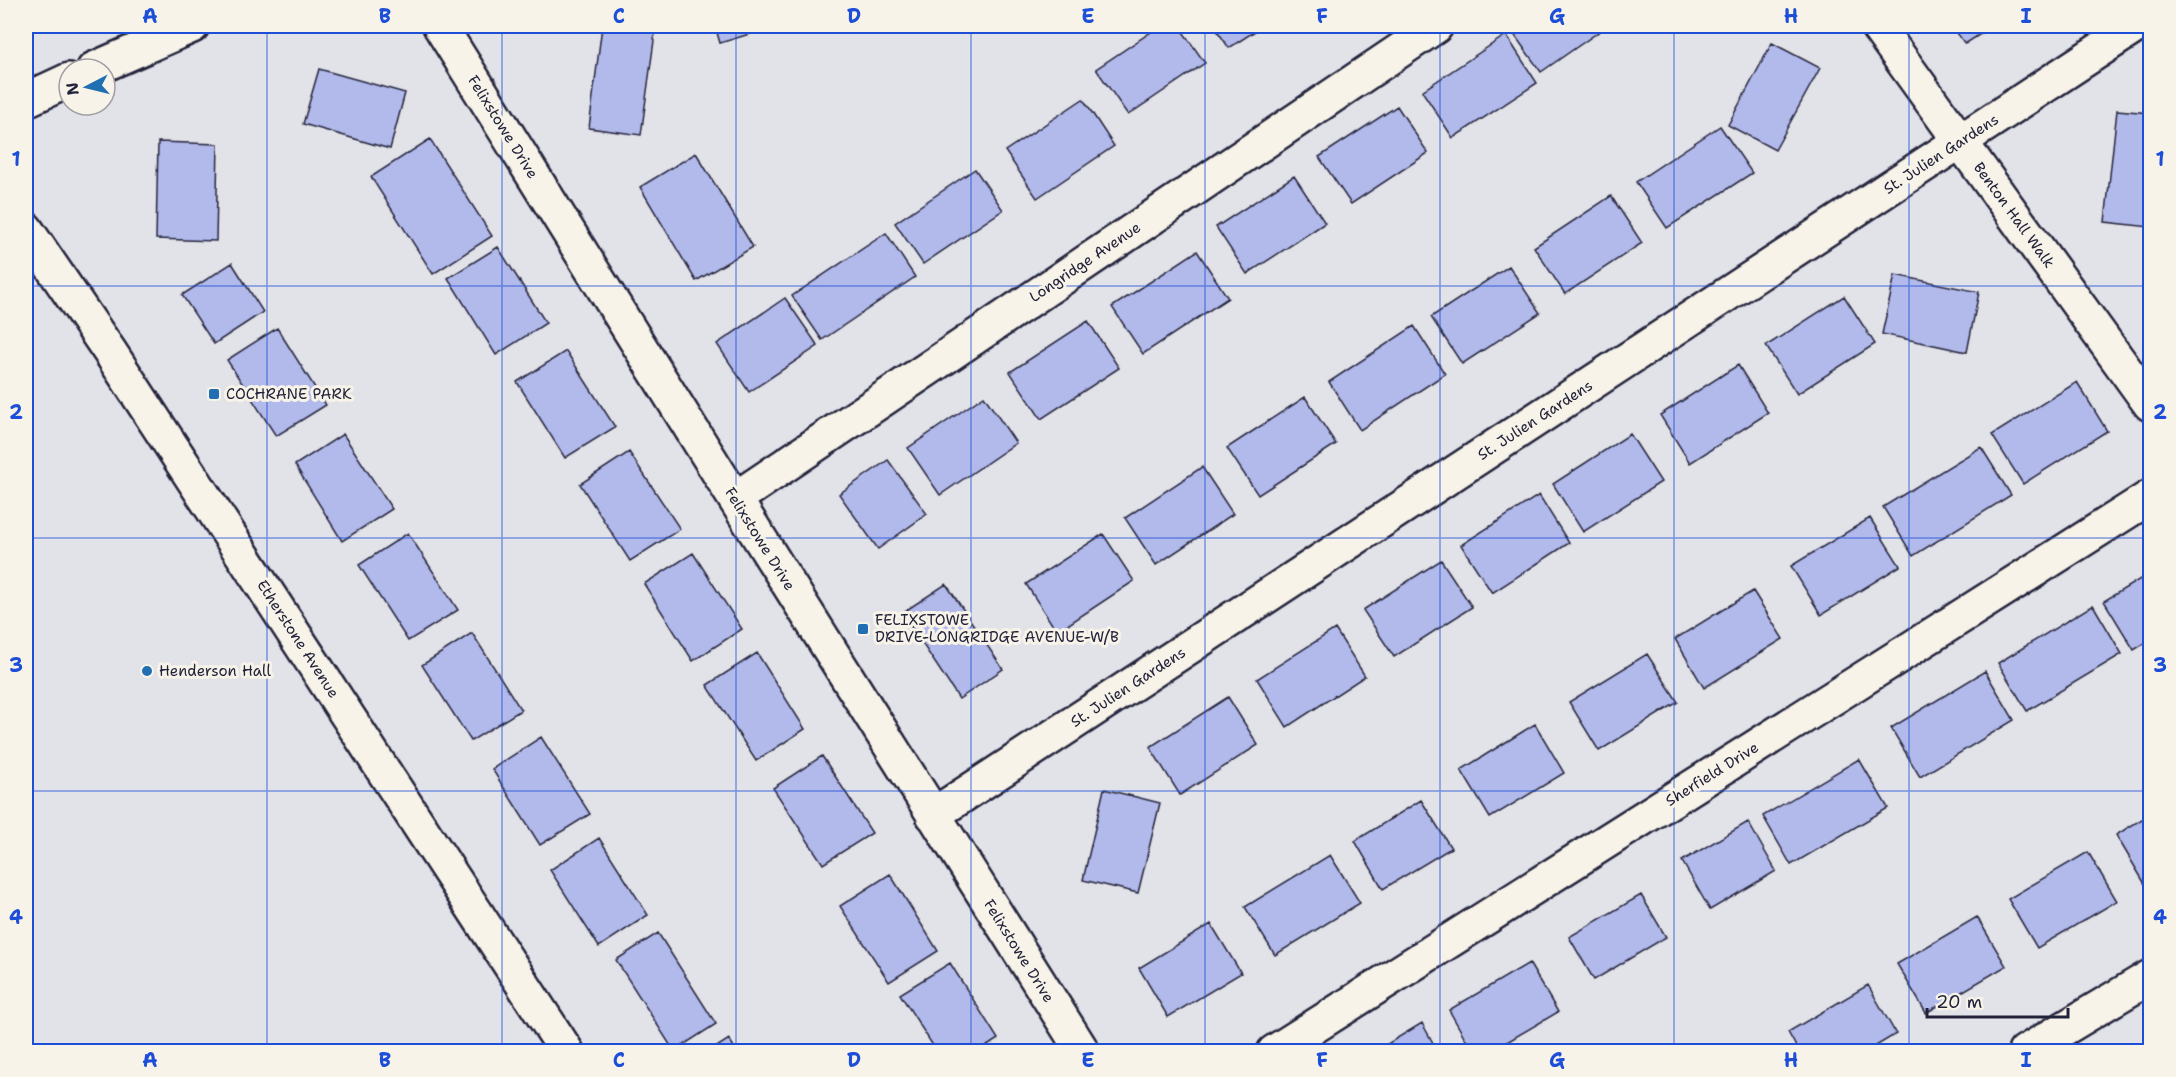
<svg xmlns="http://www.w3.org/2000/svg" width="2176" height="1077" font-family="'Shantell Sans',sans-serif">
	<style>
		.building { fill: #b1baeb; stroke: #22223b; stroke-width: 1.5 }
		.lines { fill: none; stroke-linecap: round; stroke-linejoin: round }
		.minor-casing { stroke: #22223b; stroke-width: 38 }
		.minor { stroke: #f7f3e8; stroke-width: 33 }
		.grid { fill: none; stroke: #1d4ed8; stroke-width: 1.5; stroke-opacity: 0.55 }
		.poi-dot { fill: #1f6fb2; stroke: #f7f3e8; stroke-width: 2 }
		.labels { text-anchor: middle; stroke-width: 6; stroke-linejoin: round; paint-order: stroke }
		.street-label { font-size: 15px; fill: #22223b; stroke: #f7f3e8 }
		.poi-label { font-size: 15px; fill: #22223b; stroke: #f7f3e8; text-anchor: start }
		.neatline { fill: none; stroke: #1d4ed8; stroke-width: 2 }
		.grid-label { font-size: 20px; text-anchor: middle; font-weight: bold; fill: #1d4ed8 }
	</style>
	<rect width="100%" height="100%" fill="#e2e2e9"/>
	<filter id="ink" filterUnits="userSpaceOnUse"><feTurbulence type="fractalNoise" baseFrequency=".0167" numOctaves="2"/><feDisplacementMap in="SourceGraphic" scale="12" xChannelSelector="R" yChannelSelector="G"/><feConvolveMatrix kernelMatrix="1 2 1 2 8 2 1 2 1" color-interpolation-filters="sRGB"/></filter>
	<g filter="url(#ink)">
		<!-- building -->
		<path class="building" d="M 602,26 L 656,26 L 641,135 L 589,128 Z
			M 715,26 L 776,26 L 720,43 Z
			M 1160,26 L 1179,26 L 1205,63 L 1128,115 L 1096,69 Z
			M 1214,26 L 1263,26 L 1229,48 Z
			M 1523,26 L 1607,26 L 1541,72 L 1513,33 Z
			M 1952,26 L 1993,26 L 1965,44 Z
			M 1506,35 L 1537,83 L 1453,138 L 1422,91 Z
			M 1772,43 L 1820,68 L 1775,150 L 1728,125 Z
			M 319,69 L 405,93 L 390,149 L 303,124 Z
			M 1083,99 L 1114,146 L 1037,198 L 1005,151 Z
			M 1397,106 L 1428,153 L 1351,204 L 1319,157 Z
			M 2117,110 L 2150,113 L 2150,227 L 2105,222 Z
			M 1720,126 L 1752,173 L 1667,228 L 1636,182 Z
			M 430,139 L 492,236 L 433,274 L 371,177 Z
			M 158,142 L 218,144 L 216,241 L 156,239 Z
			M 696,153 L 753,247 L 696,281 L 640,187 Z
			M 975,169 L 1003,210 L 923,264 L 895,223 Z
			M 1294,176 L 1325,223 L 1247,274 L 1216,227 Z
			M 1611,196 L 1642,243 L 1565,294 L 1534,247 Z
			M 886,233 L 915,277 L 822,340 L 792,296 Z
			M 498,247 L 546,323 L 496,355 L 448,278 Z
			M 1197,251 L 1228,298 L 1143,354 L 1112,307 Z
			M 232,263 L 263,312 L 214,344 L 182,295 Z
			M 1509,266 L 1540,313 L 1462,364 L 1431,317 Z
			M 1895,275 L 1979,292 L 1967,352 L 1882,334 Z
			M 1844,296 L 1875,344 L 1797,394 L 1766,346 Z
			M 785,298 L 818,346 L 749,392 L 717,344 Z
			M 1088,321 L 1119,368 L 1041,419 L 1010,372 Z
			M 1414,326 L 1445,374 L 1360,430 L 1329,382 Z
			M 277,328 L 326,405 L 276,436 L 227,360 Z
			M 566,351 L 615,427 L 565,458 L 517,382 Z
			M 1738,365 L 1768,413 L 1690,463 L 1660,415 Z
			M 2077,382 L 2107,431 L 2023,484 L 1992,435 Z
			M 984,396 L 1016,443 L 940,495 L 908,448 Z
			M 1305,397 L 1336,444 L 1258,495 L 1227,448 Z
			M 343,434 L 392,509 L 342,541 L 295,465 Z
			M 1630,434 L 1661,482 L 1583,532 L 1553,484 Z
			M 1981,447 L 2011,495 L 1913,556 L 1883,507 Z
			M 629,452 L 680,529 L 630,561 L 580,484 Z
			M 888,460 L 927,514 L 878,549 L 839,494 Z
			M 1202,467 L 1233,514 L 1156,565 L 1125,518 Z
			M 1539,495 L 1569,543 L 1492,593 L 1461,545 Z
			M 1870,518 L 1900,566 L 1821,615 L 1791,566 Z
			M 408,533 L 458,610 L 408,641 L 359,565 Z
			M 1103,534 L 1134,581 L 1057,632 L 1026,584 Z
			M 693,553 L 742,629 L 693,661 L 644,584 Z
			M 1441,560 L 1472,607 L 1394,657 L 1363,610 Z
			M 2150,573 L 2150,640 L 2134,650 L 2104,601 Z
			M 946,584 L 1003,669 L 959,699 L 902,613 Z
			M 1753,591 L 1783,639 L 1704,688 L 1675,639 Z
			M 2093,605 L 2122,654 L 2027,711 L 1998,663 Z
			M 1335,629 L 1365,676 L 1287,727 L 1257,679 Z
			M 472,633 L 521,710 L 471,741 L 422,665 Z
			M 757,653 L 805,729 L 756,761 L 707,685 Z
			M 1647,654 L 1678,702 L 1599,751 L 1569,702 Z
			M 1985,671 L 2014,720 L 1920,777 L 1891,728 Z
			M 1228,697 L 1258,745 L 1180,795 L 1150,747 Z
			M 1535,724 L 1564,773 L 1490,818 L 1461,770 Z
			M 541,737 L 590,814 L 540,845 L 492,769 Z
			M 822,756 L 872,833 L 823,864 L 773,788 Z
			M 1859,759 L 1888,808 L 1791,865 L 1763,816 Z
			M 1104,789 L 1160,803 L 1138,893 L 1083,880 Z
			M 1421,800 L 1451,848 L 1383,889 L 1355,841 Z
			M 2150,814 L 2150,880 L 2145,884 L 2116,835 Z
			M 1748,822 L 1776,871 L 1710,910 L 1682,861 Z
			M 599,838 L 648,915 L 599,947 L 550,870 Z
			M 2088,852 L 2117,901 L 2037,948 L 2008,899 Z
			M 1330,855 L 1360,903 L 1275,955 L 1245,907 Z
			M 890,874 L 938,951 L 889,982 L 840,906 Z
			M 1641,895 L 1666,937 L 1594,980 L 1569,937 Z
			M 1977,917 L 2006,966 L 1926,1013 L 1897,964 Z
			M 1211,924 L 1241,973 L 1168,1017 L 1139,968 Z
			M 658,933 L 716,1024 L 674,1051 L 616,960 Z
			M 950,963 L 998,1039 L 978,1052 L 937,1052 L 900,994 Z
			M 1529,963 L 1558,1012 L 1490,1052 L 1473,1052 L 1449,1010 Z
			M 1868,985 L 1896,1034 L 1866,1052 L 1799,1052 L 1788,1032 Z
			M 1422,1023 L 1438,1052 L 1374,1052 Z
			M 729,1039 L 737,1052 L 709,1052 Z"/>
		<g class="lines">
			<defs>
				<path id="minor" d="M 440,26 L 735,499 L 1083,1052
					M 1877,26 L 2150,404
					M 94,69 L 192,26
					M 26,100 L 69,80
					M 26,229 L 110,352 L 567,1052
					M 735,499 L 1436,26
					M 933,815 L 2136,26
					M 1274,1052 L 2150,497
					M 2025,1052 L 2150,977"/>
			</defs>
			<!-- minor casing -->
			<use href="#minor" class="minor-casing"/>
			<!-- minor -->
			<use href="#minor" class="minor"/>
		</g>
	</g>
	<!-- grid -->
	<path class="grid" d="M 267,26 L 267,1052M 502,26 L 502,1052M 736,26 L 736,1052M 971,26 L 971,1052M 1205,26 L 1205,1052M 1440,26 L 1440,1052M 1674,26 L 1674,1052M 1909,26 L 1909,1052M 26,286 L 2150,286M 26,538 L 2150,538M 26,791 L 2150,791"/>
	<!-- markers -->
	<g class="poi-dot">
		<rect x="208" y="388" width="12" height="12" rx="3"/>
		<rect x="857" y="623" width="12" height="12" rx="3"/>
		<circle cx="147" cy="671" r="6"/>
	</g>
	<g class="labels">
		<!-- street labels -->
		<g class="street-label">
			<text transform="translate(503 127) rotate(58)" y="5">Felixstowe Drive</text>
			<text transform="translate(1941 154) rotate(-33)" y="5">St. Julien Gardens</text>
			<text transform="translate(2014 215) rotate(54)" y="5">Benton Hall Walk</text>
			<text transform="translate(1085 262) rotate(-34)" y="5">Longridge Avenue</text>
			<text transform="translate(1535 420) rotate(-33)" y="5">St. Julien Gardens</text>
			<text transform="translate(760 539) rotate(58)" y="5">Felixstowe Drive</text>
			<text transform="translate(298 639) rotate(57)" y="5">Etherstone Avenue</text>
			<text transform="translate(1128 687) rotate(-33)" y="5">St. Julien Gardens</text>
			<text transform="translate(1712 774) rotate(-32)" y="5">Sherfield Drive</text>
			<text transform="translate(1019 951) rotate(58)" y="5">Felixstowe Drive</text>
		</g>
		<!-- poi labels -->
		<g class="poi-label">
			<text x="226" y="399">COCHRANE PARK</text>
			<text x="875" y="625">FELIXSTOWE<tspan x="875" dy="17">DRIVE-LONGRIDGE AVENUE-W/B</tspan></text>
			<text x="159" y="676">Henderson Hall</text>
		</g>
	</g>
	<!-- margin -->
	<rect width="2176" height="1077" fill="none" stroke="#f7f3e8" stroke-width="66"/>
	<!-- north arrow -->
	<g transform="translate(87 87) rotate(263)"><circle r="28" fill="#f7f3e8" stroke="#a29fa3" stroke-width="1.5"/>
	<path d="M0-4.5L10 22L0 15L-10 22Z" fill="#1f6fb2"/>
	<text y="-9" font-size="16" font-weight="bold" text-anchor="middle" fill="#22223b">N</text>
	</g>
	<!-- scale -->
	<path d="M1927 1008v9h141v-9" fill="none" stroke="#22223b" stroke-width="3"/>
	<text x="1936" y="1008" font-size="18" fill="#22223b" stroke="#f7f3e8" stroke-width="4.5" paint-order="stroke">20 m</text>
	<rect x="33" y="33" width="2110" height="1011" class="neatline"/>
	<g class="grid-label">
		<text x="150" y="23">A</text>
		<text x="385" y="23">B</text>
		<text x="619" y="23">C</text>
		<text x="854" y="23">D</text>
		<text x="1088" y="23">E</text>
		<text x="1322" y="23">F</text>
		<text x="1557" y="23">G</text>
		<text x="1791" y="23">H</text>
		<text x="2026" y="23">I</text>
		<text x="16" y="166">1</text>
		<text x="2160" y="166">1</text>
		<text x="16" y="419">2</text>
		<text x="2160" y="419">2</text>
		<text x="16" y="672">3</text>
		<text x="2160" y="672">3</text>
		<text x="16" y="924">4</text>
		<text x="2160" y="924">4</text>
		<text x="150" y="1067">A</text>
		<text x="385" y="1067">B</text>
		<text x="619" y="1067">C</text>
		<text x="854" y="1067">D</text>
		<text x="1088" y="1067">E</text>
		<text x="1322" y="1067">F</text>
		<text x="1557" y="1067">G</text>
		<text x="1791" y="1067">H</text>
		<text x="2026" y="1067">I</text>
	</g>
</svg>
